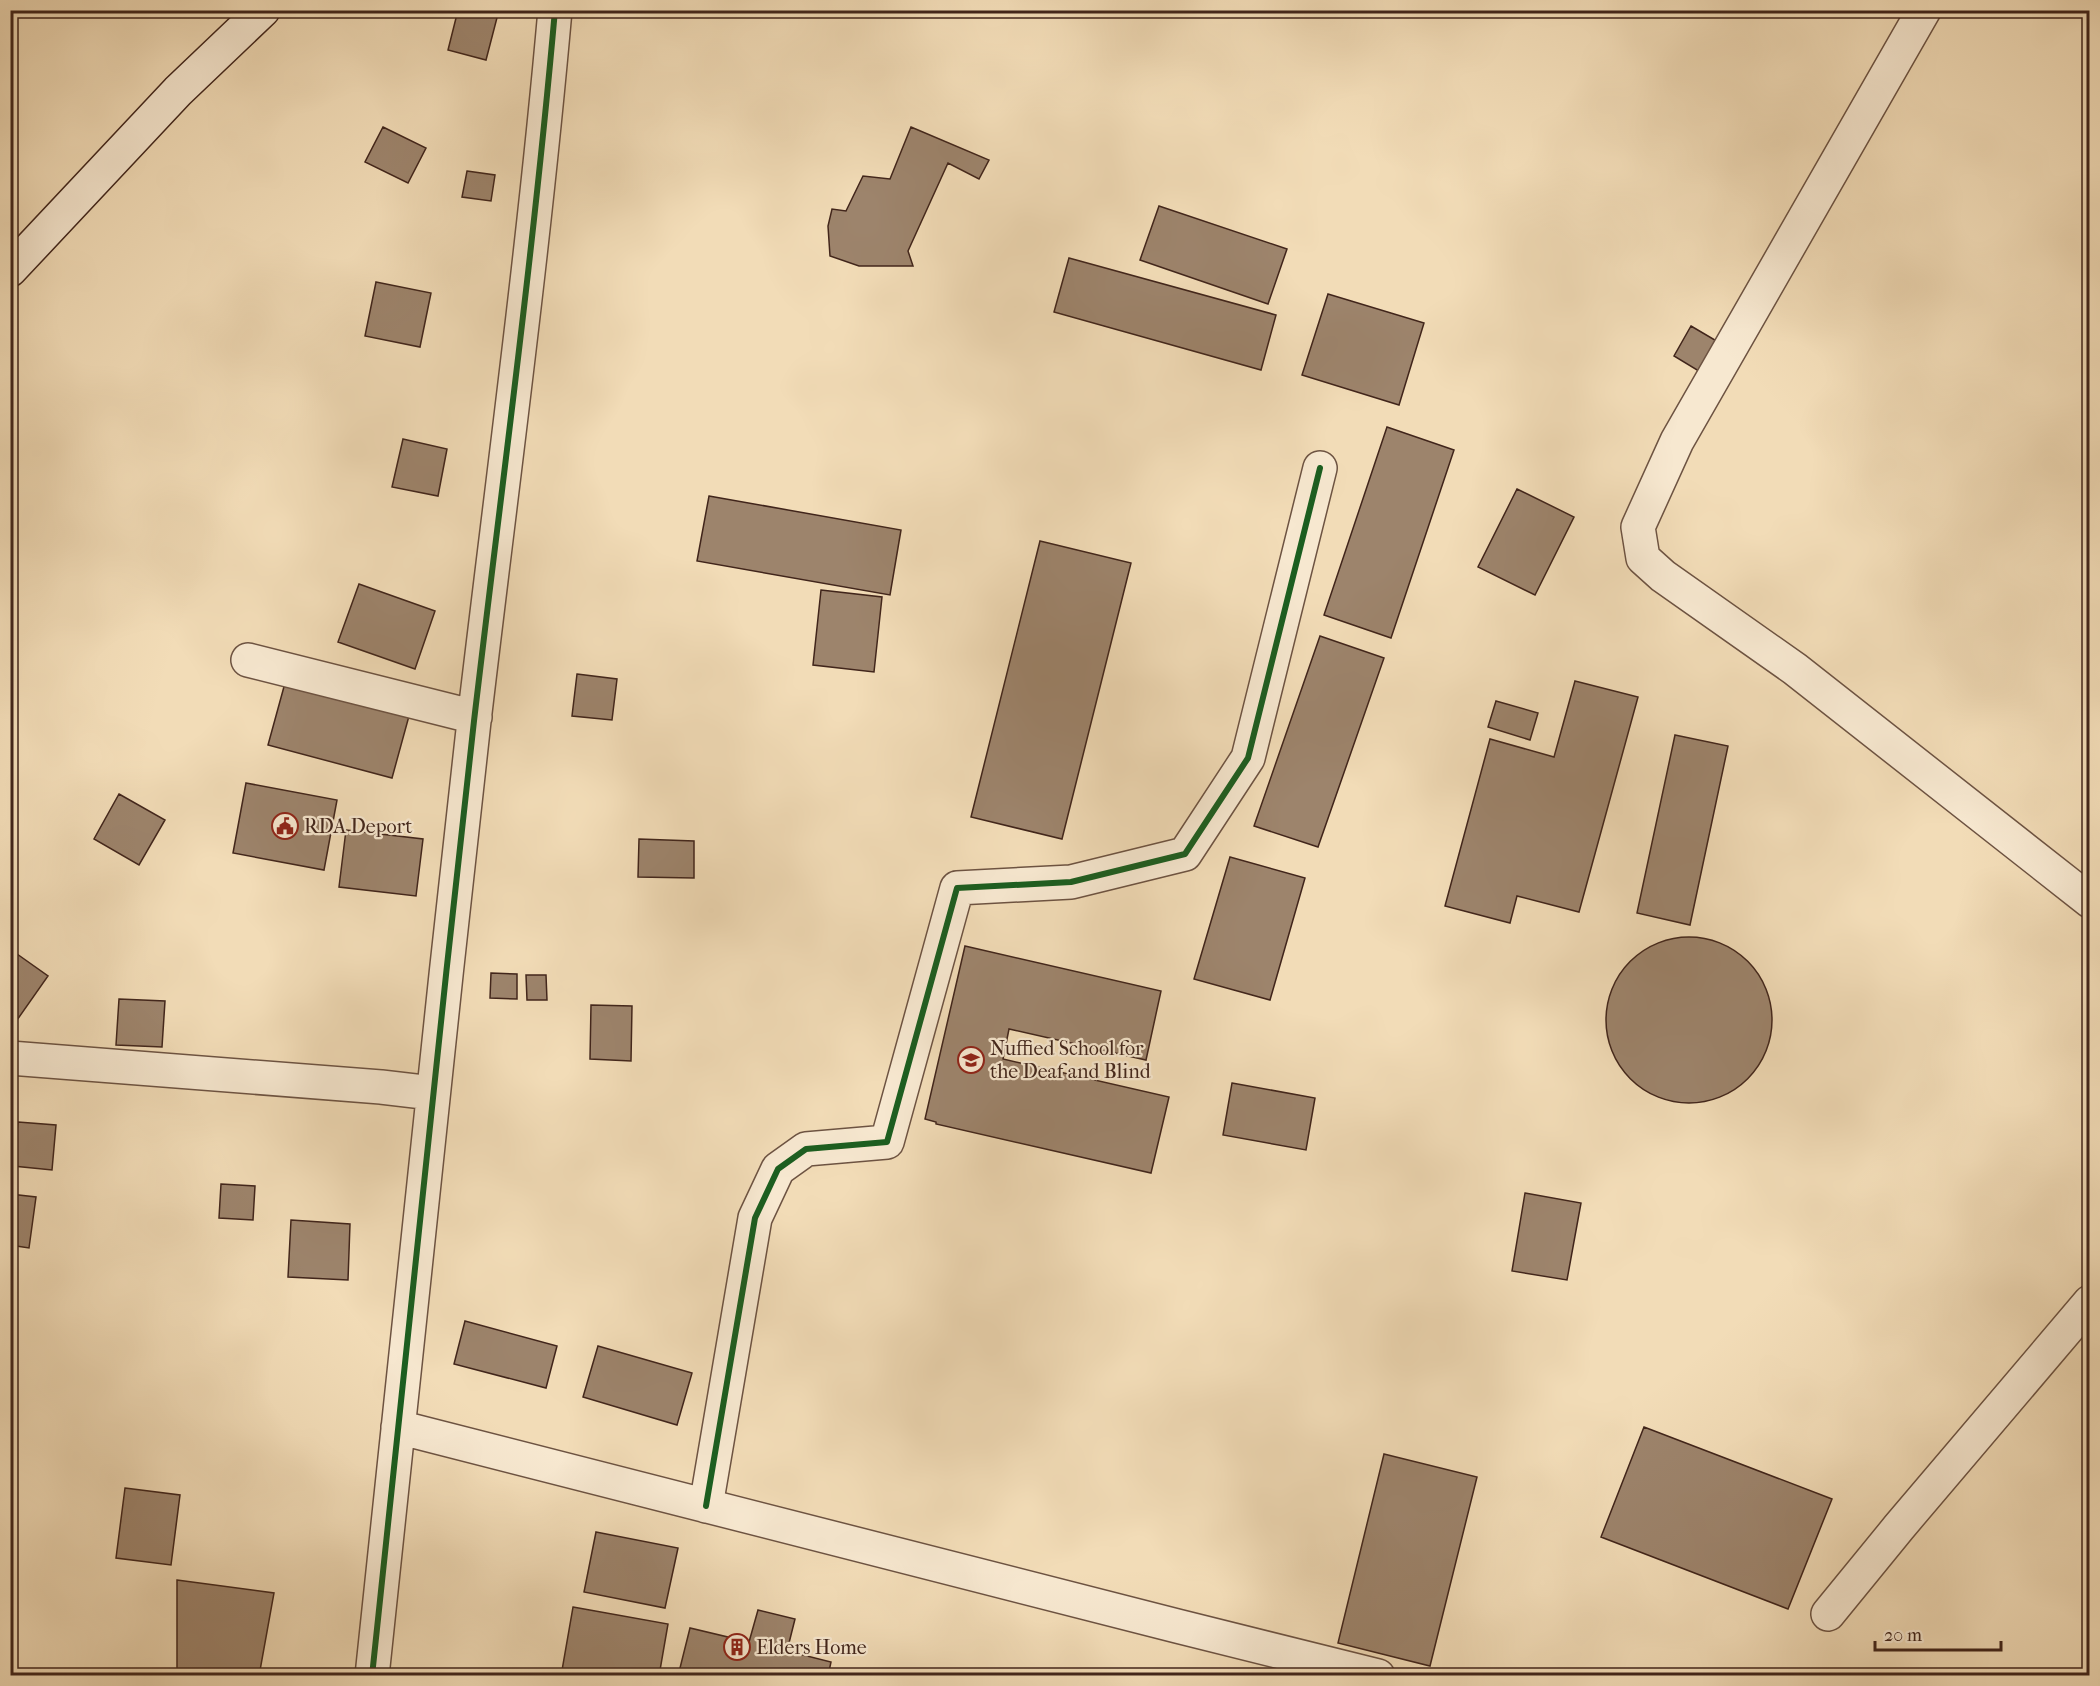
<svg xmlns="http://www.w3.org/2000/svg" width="2100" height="1686" font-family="'IM FELL French Canon',serif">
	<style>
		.building { fill: #9d846c; stroke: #41251b; stroke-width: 1.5 }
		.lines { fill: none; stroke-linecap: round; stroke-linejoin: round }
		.street-casing { stroke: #6d5342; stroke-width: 36 }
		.secondary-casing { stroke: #41251b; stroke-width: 36 }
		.street { stroke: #f7e8d0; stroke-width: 33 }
		.secondary { stroke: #f7e8d0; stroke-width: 33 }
		.cycleway-casing { stroke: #f7e8d0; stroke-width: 10 }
		.cycleway { stroke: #1b5e20; stroke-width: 6 }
		.labels { text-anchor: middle; stroke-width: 4.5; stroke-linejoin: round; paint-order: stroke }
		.poi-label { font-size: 20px; fill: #41251b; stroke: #f7e8d0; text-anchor: start }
	</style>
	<rect width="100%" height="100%" fill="#f2dcb7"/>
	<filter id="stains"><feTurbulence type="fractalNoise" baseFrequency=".00333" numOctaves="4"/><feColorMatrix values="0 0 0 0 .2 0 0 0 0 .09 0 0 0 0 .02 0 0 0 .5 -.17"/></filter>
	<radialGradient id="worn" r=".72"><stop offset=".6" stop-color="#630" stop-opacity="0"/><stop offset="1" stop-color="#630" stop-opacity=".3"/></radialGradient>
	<!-- building -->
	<path class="building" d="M 458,10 L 499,10 L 486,60 L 448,50 Z
		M 383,127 L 426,148 L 408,183 L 365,162 Z
		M 911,127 L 989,160 L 979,179 L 948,163 L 908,251 L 913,266 L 859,266 L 830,256 L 828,226 L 832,209 L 846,211 L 863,176 L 890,179 Z
		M 467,171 L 495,175 L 491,201 L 462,197 Z
		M 1159,206 L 1287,249 L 1268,304 L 1140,260 Z
		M 1069,258 L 1276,315 L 1261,370 L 1054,312 Z
		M 376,282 L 431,293 L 420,347 L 365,336 Z
		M 1328,294 L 1424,323 L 1399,405 L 1302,375 Z
		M 1691,326 L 1720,343 L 1702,373 L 1674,356 Z
		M 1387,427 L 1454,450 L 1391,638 L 1324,615 Z
		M 403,439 L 447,449 L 438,496 L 392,487 Z
		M 1517,489 L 1574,517 L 1535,595 L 1478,567 Z
		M 709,496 L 901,530 L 890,595 L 697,561 Z
		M 1040,541 L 1131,563 L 1062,839 L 971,817 Z
		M 359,584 L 435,611 L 415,669 L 338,642 Z
		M 821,590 L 882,597 L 874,672 L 813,665 Z
		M 1320,636 L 1384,658 L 1318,847 L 1254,826 Z
		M 577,674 L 617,679 L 612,720 L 572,716 Z
		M 1575,681 L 1638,697 L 1579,912 L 1517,896 L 1510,923 L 1445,906 L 1490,739 L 1554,757 Z
		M 285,683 L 409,716 L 392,778 L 268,745 Z
		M 1496,701 L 1538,713 L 1530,740 L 1488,727 Z
		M 1675,735 L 1728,746 L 1690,925 L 1637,913 Z
		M 246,783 L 337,800 L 324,870 L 233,853 Z
		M 119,794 L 165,820 L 139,865 L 94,839 Z
		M 346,830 L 423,839 L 416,896 L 339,887 Z
		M 639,839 L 694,841 L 694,878 L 638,877 Z
		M 1230,857 L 1305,878 L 1270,1000 L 1194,979 Z
		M1606 1020a83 83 0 1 1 166 0a83 83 0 1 1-166 0Z
		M 965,946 L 1161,991 L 1146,1060 L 1009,1029 L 1003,1059 L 1169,1097 L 1151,1173 L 936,1124 L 936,1122 L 925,1119 Z
		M 10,949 L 48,976 L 10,1030 Z
		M 491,973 L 517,974 L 517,999 L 490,998 Z
		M 526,975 L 546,975 L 547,1000 L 527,1000 Z
		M 119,999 L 165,1001 L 162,1047 L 116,1045 Z
		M 591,1005 L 632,1006 L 631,1061 L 590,1059 Z
		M 1232,1083 L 1315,1098 L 1306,1150 L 1223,1135 Z
		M 18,1122 L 56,1125 L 52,1170 L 13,1166 Z
		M 221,1184 L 255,1186 L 253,1220 L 219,1218 Z
		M 1525,1193 L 1581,1203 L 1567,1280 L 1512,1271 Z
		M 10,1194 L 36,1197 L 29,1248 L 10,1245 Z
		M 291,1220 L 350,1224 L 348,1280 L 288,1277 Z
		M 465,1321 L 557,1346 L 546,1388 L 454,1364 Z
		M 598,1346 L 692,1373 L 677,1425 L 583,1397 Z
		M 1644,1427 L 1832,1499 L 1788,1609 L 1601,1537 Z
		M 1384,1454 L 1477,1477 L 1430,1666 L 1338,1643 Z
		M 125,1488 L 180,1495 L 171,1565 L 116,1558 Z
		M 596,1532 L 678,1548 L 665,1608 L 584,1592 Z
		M 177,1580 L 274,1593 L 259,1676 L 177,1676 Z
		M 573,1607 L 668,1624 L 659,1676 L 561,1676 Z
		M 758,1610 L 795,1619 L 787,1651 L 831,1662 L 828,1676 L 678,1676 L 690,1628 L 749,1642 Z"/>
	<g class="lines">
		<defs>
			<path id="street" d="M 1924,10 L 1677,441 L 1638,527 L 1643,558 L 1663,576 L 1795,669 L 2090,901
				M 248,660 L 475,717
				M 10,1058 L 381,1087 L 432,1093
				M 398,1427 L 1177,1626 L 1378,1676
				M 706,1506 L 755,1218 L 778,1169 L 806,1149 L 887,1142 L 957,888 L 1071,882 L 1185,854 L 1248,758 L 1320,468
				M 1828,1614 L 1899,1527 L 2090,1302
				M 372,1676 C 406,1357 438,1039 474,721 C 502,484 534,248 555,10"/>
			<path id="secondary" d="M 10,270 L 178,91 L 263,10"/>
		</defs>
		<!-- street casing -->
		<use href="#street" class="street-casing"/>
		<!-- secondary casing -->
		<use href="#secondary" class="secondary-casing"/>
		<!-- street -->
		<use href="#street" class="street"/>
		<!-- secondary -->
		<use href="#secondary" class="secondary"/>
		<defs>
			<path id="cycleway" d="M 706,1506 L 755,1218 L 778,1169 L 806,1149 L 887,1142 L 957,888 L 1071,882 L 1185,854 L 1248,758 L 1320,468
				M 372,1676 C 406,1357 438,1039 474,721 C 502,484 534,248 555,10"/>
		</defs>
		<!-- cycleway casing -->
		<use href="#cycleway" class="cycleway-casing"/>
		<!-- cycleway -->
		<use href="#cycleway" class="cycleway"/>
	</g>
	<!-- icons -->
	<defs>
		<symbol id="civic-ring" viewBox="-11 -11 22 22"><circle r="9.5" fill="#f7e8d0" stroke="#8f2418" stroke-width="1.5"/><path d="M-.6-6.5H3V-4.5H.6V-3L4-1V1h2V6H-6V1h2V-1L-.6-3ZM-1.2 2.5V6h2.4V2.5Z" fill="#8f2418"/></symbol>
		<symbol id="school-ring" viewBox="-11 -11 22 22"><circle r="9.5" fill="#f7e8d0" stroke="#8f2418" stroke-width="1.5"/><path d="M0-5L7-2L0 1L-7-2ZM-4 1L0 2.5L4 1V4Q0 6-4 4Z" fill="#8f2418"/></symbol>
		<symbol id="building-ring" viewBox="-11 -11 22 22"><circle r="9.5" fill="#f7e8d0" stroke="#8f2418" stroke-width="1.5"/><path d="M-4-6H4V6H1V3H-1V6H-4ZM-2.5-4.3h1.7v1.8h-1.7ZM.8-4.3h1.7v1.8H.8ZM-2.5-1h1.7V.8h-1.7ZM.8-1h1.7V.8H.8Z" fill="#8f2418"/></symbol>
	</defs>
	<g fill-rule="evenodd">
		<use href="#civic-ring" x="270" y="811" width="30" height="30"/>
		<use href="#school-ring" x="956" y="1045" width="30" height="30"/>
		<use href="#building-ring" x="722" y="1632" width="30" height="30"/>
	</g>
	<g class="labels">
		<!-- poi labels -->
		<g class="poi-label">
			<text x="304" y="833">RDA Deport</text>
			<text x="990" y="1055">Nuffied School for<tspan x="990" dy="23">the Deaf and Blind</tspan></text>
			<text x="756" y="1654">Elders Home</text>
		</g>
	</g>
	<!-- margin -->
	<rect width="2100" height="1686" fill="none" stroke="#f2dcb7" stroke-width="36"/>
	<rect x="12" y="12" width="2076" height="1662" fill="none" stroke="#41251b" stroke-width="3"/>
	<rect x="18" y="18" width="2064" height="1650" fill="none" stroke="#41251b" stroke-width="1.5"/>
	<!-- scale -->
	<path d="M1875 1641v9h126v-9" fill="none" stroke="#41251b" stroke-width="3"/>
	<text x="1884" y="1641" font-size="18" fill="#41251b" stroke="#f7e8d0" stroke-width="4.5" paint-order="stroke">20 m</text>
	<rect width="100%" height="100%" filter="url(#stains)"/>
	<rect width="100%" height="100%" fill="url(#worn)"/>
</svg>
